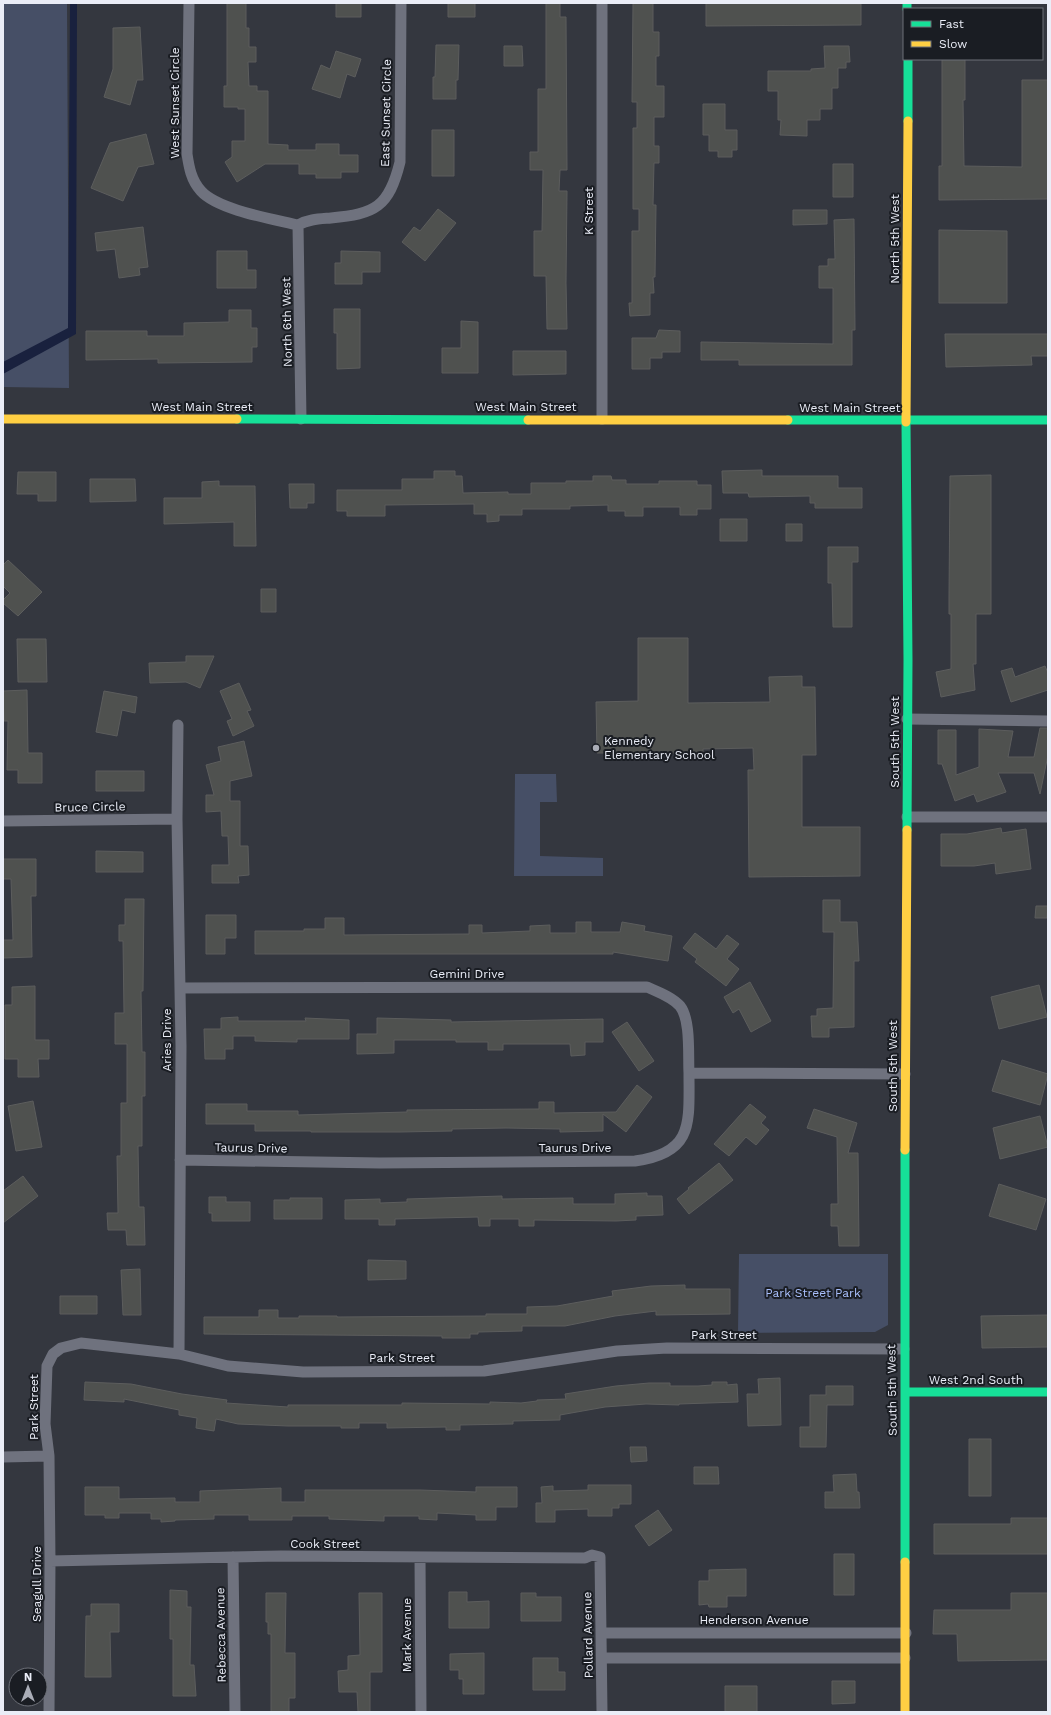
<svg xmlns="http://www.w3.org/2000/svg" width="1051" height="1715" font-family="'Work Sans',sans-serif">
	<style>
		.green { fill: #464f66 }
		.water { fill: #19213e }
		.building { fill: #4f514f; stroke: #5c5d5d }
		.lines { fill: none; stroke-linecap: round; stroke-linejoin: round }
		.street { stroke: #6f727e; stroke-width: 11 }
		.fast { stroke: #16e098; stroke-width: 9 }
		.slow { stroke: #ffcf43; stroke-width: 9 }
		.poi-dot { fill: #aaadb7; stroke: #1a1d23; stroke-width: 1.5 }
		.labels { text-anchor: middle; stroke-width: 4; stroke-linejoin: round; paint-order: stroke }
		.street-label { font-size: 12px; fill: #eaedf7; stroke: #1a1d23 }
		.poi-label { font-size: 12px; fill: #eaedf7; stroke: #1a1d23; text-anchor: start }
		.park-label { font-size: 12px; fill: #a9bffc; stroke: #1a1d23 }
	</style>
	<rect width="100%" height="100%" fill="#34373f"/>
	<!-- green -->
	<path class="green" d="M 3,3 L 67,3 L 69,388 L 3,387 Z
		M 515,774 L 556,774 L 557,802 L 540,802 L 540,856 L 603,858 L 603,876 L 514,876 Z
		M 739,1254 L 888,1254 L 888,1325 L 875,1332 L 738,1333 Z"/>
	<!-- water -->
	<path class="water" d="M 70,3 L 77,3 L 76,334 L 3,374 L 3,362 L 68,328 Z"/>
	<!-- building -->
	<path class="building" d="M 227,3 L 246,3 L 246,28 L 249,28 L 249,47 L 256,47 L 256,62 L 248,62 L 249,86 L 257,86 L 257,91 L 268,91 L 268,144 L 288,145 L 288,150 L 316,150 L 316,144 L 339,144 L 339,155 L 358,155 L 358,172 L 341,172 L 341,178 L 316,178 L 316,174 L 299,174 L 299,164 L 265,164 L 237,182 L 225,162 L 232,157 L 232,141 L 245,141 L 245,109 L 238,109 L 238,107 L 224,107 L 224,86 L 227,86 Z
		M 336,3 L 361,3 L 361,17 L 336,17 Z
		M 448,3 L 475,3 L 475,17 L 448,17 Z
		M 546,3 L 560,3 L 560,17 L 566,17 L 567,170 L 560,170 L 559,191 L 567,191 L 566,283 L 567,329 L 547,329 L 546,276 L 534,276 L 534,231 L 542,231 L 543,170 L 530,170 L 530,152 L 538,152 L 538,89 L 546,89 Z
		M 633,3 L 653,3 L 653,32 L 659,32 L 659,56 L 656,56 L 656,86 L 664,86 L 664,117 L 654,117 L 654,146 L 659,146 L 659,163 L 654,163 L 653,205 L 656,205 L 655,277 L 653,277 L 654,293 L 650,293 L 650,315 L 630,316 L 629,303 L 632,303 L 632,231 L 639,231 L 639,209 L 633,209 L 633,128 L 637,128 L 637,102 L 632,102 Z
		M 706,3 L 861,4 L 861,25 L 706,26 Z
		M 140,27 L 143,80 L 137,80 L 130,105 L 104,97 L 113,69 L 113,28 Z
		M 436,45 L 459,45 L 458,80 L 456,80 L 456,99 L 433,99 L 433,77 L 435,77 Z
		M 504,46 L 522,46 L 523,66 L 504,66 Z
		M 824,46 L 849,46 L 850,62 L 846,62 L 846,68 L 838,68 L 838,88 L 832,88 L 832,109 L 820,109 L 820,120 L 807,120 L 807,136 L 780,135 L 781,120 L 778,120 L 778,91 L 768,91 L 768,71 L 811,71 L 811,69 L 825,68 Z
		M 336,51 L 361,59 L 355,77 L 347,74 L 340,98 L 312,89 L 321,65 L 330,69 Z
		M 942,59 L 965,59 L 965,100 L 963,100 L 964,166 L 1022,167 L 1022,80 L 1048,80 L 1048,199 L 939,200 L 939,166 L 942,166 Z
		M 703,104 L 725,104 L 725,130 L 737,130 L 737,150 L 732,150 L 732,157 L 718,157 L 718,151 L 709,151 L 709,135 L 703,135 Z
		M 432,130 L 454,130 L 454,176 L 432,176 Z
		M 146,134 L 154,164 L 138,167 L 123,201 L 91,188 L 110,143 Z
		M 833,164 L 853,164 L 853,197 L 833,197 Z
		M 438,209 L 456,223 L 425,261 L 402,242 L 414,227 L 420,231 Z
		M 793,210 L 827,210 L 827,224 L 793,225 Z
		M 854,219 L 855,330 L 852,330 L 852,365 L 739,365 L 739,360 L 701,360 L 701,342 L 833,344 L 833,288 L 819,288 L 819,266 L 828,266 L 828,259 L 835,259 L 834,220 Z
		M 143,227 L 148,267 L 139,268 L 140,275 L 119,278 L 115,249 L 97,251 L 95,233 Z
		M 939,230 L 1007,231 L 1007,303 L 939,303 Z
		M 217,251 L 247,251 L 247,270 L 256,270 L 256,288 L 217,288 Z
		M 341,251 L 380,252 L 380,272 L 362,272 L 362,284 L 335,284 L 335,263 L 341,263 Z
		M 334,309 L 360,309 L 360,368 L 337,369 L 337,333 L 334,333 Z
		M 229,310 L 251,310 L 251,328 L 257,328 L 257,347 L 252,347 L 252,362 L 158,363 L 158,359 L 86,360 L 86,331 L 147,331 L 147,336 L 184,336 L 184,323 L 229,322 Z
		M 461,321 L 478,322 L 478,373 L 442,373 L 442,348 L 461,348 Z
		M 659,330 L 680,331 L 680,352 L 662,352 L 662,358 L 650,358 L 650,369 L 632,369 L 632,338 L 656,338 Z
		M 945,334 L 1048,334 L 1048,356 L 1031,356 L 1032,365 L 946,367 Z
		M 513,351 L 566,351 L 566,374 L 513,375 Z
		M 762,470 L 762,476 L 838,476 L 838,488 L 862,488 L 862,508 L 815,508 L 815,503 L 810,503 L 810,496 L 749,497 L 748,493 L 723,493 L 722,471 Z
		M 434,471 L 455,471 L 455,476 L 462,476 L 463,493 L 508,492 L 508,494 L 531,494 L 531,483 L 566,483 L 566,481 L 593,481 L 593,476 L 611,476 L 612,480 L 626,480 L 626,484 L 659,484 L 659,481 L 697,481 L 697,485 L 711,485 L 711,509 L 697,509 L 697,515 L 680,515 L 680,507 L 643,507 L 643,516 L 625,516 L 625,511 L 608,511 L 608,505 L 570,506 L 570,509 L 522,509 L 522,515 L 499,515 L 499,521 L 487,522 L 487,514 L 474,514 L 474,504 L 385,505 L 385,516 L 347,516 L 347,511 L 337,511 L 337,490 L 402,490 L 402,479 L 434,479 Z
		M 18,472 L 56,472 L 56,501 L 38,501 L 38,494 L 17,494 Z
		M 991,475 L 991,614 L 976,614 L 976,664 L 973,664 L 975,690 L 941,697 L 936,672 L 951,669 L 951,614 L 949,614 L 949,597 L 950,476 Z
		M 90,479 L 135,479 L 136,501 L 90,502 Z
		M 219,481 L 219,486 L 255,486 L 256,546 L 234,546 L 234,522 L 164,524 L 164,498 L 202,498 L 202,482 Z
		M 289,484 L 314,484 L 314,503 L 307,503 L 307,508 L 290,508 Z
		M 720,519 L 747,519 L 747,541 L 720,541 Z
		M 786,524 L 802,524 L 802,541 L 786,541 Z
		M 828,547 L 858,547 L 858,562 L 852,562 L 852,627 L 833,627 L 832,583 L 828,583 Z
		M 8,560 L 42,592 L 18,616 L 3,603 L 3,600 L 10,593 L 3,586 L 3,565 Z
		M 261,589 L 276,589 L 276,612 L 261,612 Z
		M 638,638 L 688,638 L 688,703 L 770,702 L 769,677 L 802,676 L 802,687 L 815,687 L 816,755 L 802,755 L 802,827 L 860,827 L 860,876 L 749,877 L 748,770 L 754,770 L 753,748 L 703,749 L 703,753 L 597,753 L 596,702 L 638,701 Z
		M 17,639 L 46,639 L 47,682 L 18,682 Z
		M 186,656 L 214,656 L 200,688 L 186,682 L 150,683 L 149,663 L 186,662 Z
		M 1045,666 L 1048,673 L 1048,690 L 1011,702 L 1001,671 L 1012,668 L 1015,677 Z
		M 239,683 L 251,710 L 247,711 L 254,726 L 233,736 L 227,721 L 232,719 L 220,691 Z
		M 27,690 L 28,753 L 42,753 L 42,783 L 18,783 L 18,770 L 7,770 L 8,721 L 4,721 L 3,691 Z
		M 104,691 L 137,697 L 135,713 L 122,710 L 117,736 L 96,732 Z
		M 1040,728 L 1048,728 L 1048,755 L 1040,794 L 1034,773 L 998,773 L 1006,792 L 977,802 L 974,794 L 955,801 L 942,764 L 938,764 L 938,730 L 956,730 L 956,775 L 979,767 L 979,729 L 1013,731 L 1008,757 L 1034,757 Z
		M 244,741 L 252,776 L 230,781 L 230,801 L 240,801 L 240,846 L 248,846 L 249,875 L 238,876 L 239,883 L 212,883 L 212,865 L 229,865 L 228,836 L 222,836 L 221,811 L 206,812 L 206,795 L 214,795 L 206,765 L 221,761 L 218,747 Z
		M 96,771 L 144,771 L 144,791 L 96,791 Z
		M 1001,828 L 1002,833 L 1026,829 L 1031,869 L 996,874 L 995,863 L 974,866 L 941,866 L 941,834 L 967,834 Z
		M 96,851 L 143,852 L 143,872 L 96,872 Z
		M 3,859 L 36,859 L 36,896 L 31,896 L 32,957 L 3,958 L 3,940 L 13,940 L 11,879 L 3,879 Z
		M 125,899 L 144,899 L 143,991 L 141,991 L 142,1052 L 145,1052 L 145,1096 L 142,1096 L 142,1146 L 138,1146 L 139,1207 L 144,1207 L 145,1245 L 127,1245 L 126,1230 L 108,1230 L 107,1213 L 118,1213 L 117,1156 L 121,1156 L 121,1103 L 127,1103 L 127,1044 L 115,1044 L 115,1013 L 124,1013 L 123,941 L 119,941 L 119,925 L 125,925 Z
		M 823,900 L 840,900 L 840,922 L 857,922 L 859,961 L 854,961 L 854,1027 L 829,1028 L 829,1037 L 812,1037 L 811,1016 L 817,1016 L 817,1009 L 833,1008 L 834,932 L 823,932 Z
		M 1036,906 L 1048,906 L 1047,918 L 1035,918 Z
		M 206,915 L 236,915 L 236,938 L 225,938 L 225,954 L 206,954 Z
		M 325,918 L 344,918 L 344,935 L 469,934 L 469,925 L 482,925 L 482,933 L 530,931 L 530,926 L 550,925 L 550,933 L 576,933 L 576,922 L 591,922 L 591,932 L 620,932 L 622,922 L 645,926 L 644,931 L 672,936 L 668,961 L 613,952 L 613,954 L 255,954 L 255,931 L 304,931 L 304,929 L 325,929 Z
		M 695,933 L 716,949 L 727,935 L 739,944 L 727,959 L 739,969 L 726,986 L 695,962 L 697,959 L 683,948 Z
		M 750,982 L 771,1021 L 751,1032 L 739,1009 L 733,1013 L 724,997 Z
		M 1039,985 L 1047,1017 L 999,1029 L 991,997 Z
		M 35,986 L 35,1040 L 49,1040 L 49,1059 L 38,1059 L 39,1077 L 18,1077 L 18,1059 L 5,1059 L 5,1005 L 12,1005 L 12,987 Z
		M 238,1017 L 238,1021 L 306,1021 L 305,1018 L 349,1020 L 349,1039 L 297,1039 L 297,1042 L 255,1041 L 255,1036 L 233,1036 L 233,1049 L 225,1049 L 225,1059 L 205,1059 L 204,1029 L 221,1029 L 221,1018 Z
		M 377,1018 L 451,1020 L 451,1022 L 603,1019 L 603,1042 L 585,1042 L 585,1055 L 571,1056 L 570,1044 L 503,1044 L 503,1050 L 488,1050 L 488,1042 L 456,1042 L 456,1040 L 394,1040 L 394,1053 L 357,1054 L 357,1034 L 377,1034 Z
		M 627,1022 L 654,1061 L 639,1071 L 612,1032 Z
		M 1002,1060 L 1048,1074 L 1040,1105 L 992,1091 Z
		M 637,1085 L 652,1097 L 626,1132 L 603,1114 L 603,1131 L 560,1132 L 560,1129 L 506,1128 L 452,1129 L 452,1131 L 400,1132 L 311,1132 L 311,1131 L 255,1131 L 255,1124 L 206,1124 L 206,1104 L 247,1104 L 247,1111 L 298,1111 L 298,1115 L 407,1112 L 407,1110 L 539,1109 L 539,1102 L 554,1102 L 554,1113 L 616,1112 Z
		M 33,1101 L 42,1147 L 16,1151 L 8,1106 Z
		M 750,1104 L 766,1117 L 761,1123 L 769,1130 L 756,1145 L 746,1137 L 729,1156 L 714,1144 Z
		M 814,1109 L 857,1123 L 848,1153 L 858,1153 L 859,1246 L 839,1246 L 838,1226 L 831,1226 L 831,1204 L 838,1204 L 837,1137 L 807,1128 Z
		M 1040,1116 L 1048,1147 L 1000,1159 L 993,1128 Z
		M 719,1163 L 733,1180 L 689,1214 L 677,1199 L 689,1189 L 688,1188 Z
		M 23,1176 L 38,1196 L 3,1223 L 3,1191 Z
		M 999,1184 L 1046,1199 L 1036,1230 L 989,1216 Z
		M 647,1193 L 647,1196 L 662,1196 L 663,1215 L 636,1216 L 636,1220 L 616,1221 L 534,1220 L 534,1226 L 519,1226 L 519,1219 L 490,1219 L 490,1226 L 479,1226 L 478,1217 L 395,1219 L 395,1225 L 379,1225 L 379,1219 L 345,1219 L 345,1200 L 380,1199 L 380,1203 L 407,1202 L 407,1199 L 502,1196 L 502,1199 L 573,1198 L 573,1204 L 615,1204 L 615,1194 Z
		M 209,1197 L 226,1197 L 226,1202 L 250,1202 L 250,1221 L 212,1221 L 212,1213 L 209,1213 Z
		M 290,1198 L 322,1198 L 322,1219 L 274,1219 L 274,1200 L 290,1200 Z
		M 368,1260 L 406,1261 L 406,1279 L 368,1280 Z
		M 140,1269 L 141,1315 L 123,1315 L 121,1270 Z
		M 685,1285 L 685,1289 L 730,1289 L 730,1314 L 656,1315 L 656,1311 L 615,1316 L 565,1326 L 522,1326 L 522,1331 L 478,1332 L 478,1334 L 470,1334 L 470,1338 L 442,1338 L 442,1336 L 204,1334 L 204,1317 L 259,1317 L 259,1310 L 278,1310 L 278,1318 L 299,1318 L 299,1316 L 337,1316 L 337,1317 L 486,1316 L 486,1314 L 527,1314 L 527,1307 L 557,1306 L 613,1296 L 612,1291 L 651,1286 Z
		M 60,1296 L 97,1296 L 97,1314 L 60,1314 Z
		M 1048,1315 L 1048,1347 L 982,1348 L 981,1316 Z
		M 780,1378 L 781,1425 L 748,1426 L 747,1394 L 759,1394 L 758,1379 Z
		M 85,1382 L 131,1384 L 182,1394 L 227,1400 L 226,1403 L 288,1407 L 288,1405 L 402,1405 L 402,1403 L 490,1404 L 490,1402 L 521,1403 L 537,1401 L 537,1400 L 566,1399 L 565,1394 L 616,1386 L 649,1383 L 670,1383 L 670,1386 L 698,1386 L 712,1385 L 712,1382 L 727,1382 L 727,1385 L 737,1384 L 738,1402 L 679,1404 L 679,1405 L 646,1404 L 605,1407 L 560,1415 L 560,1420 L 513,1421 L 513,1424 L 460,1425 L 460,1430 L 446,1430 L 446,1427 L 387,1428 L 387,1423 L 359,1423 L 359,1428 L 341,1428 L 341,1426 L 288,1426 L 238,1424 L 216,1419 L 214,1431 L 196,1428 L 197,1418 L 179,1415 L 179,1410 L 124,1399 L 124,1402 L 84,1400 Z
		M 826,1386 L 853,1386 L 853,1405 L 827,1405 L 826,1447 L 800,1447 L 800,1427 L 810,1427 L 810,1395 L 826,1395 Z
		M 969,1439 L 991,1439 L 991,1496 L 969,1496 Z
		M 630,1447 L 646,1447 L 647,1461 L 631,1462 Z
		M 694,1467 L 718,1467 L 719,1484 L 694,1484 Z
		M 856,1474 L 857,1492 L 859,1492 L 860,1508 L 825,1508 L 825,1492 L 834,1492 L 833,1475 Z
		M 588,1485 L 631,1485 L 631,1504 L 619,1504 L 619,1508 L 612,1508 L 612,1516 L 588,1516 L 588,1509 L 555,1510 L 555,1522 L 536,1522 L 536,1503 L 542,1503 L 541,1487 L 553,1486 L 553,1491 L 588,1490 Z
		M 85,1487 L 119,1487 L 119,1499 L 175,1498 L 175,1502 L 200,1502 L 200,1491 L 281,1488 L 281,1502 L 305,1502 L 305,1490 L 420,1490 L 476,1492 L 476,1487 L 517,1487 L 517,1507 L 496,1507 L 496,1520 L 476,1520 L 476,1515 L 437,1513 L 437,1520 L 419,1519 L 419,1516 L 384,1516 L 384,1521 L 329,1519 L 329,1516 L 292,1516 L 292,1520 L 249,1520 L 249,1515 L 214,1515 L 214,1519 L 175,1520 L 175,1521 L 161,1522 L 161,1519 L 151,1519 L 151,1513 L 119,1513 L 119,1518 L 105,1518 L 105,1515 L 85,1515 Z
		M 658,1510 L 672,1530 L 649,1546 L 635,1526 Z
		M 1011,1518 L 1048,1518 L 1048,1554 L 934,1554 L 934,1524 L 1011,1524 Z
		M 834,1554 L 854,1554 L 854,1595 L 834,1595 Z
		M 746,1569 L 746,1596 L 727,1596 L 727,1607 L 709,1607 L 708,1604 L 699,1605 L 699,1581 L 709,1581 L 709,1570 Z
		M 170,1590 L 187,1591 L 187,1607 L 191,1607 L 190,1665 L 194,1665 L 196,1696 L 173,1696 L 173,1639 L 170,1639 Z
		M 449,1592 L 467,1592 L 467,1602 L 489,1601 L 489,1628 L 449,1628 Z
		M 266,1593 L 286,1593 L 285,1653 L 295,1653 L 295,1698 L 289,1698 L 289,1712 L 271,1712 L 271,1634 L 268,1634 L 268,1622 L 266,1622 Z
		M 359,1593 L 382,1593 L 382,1672 L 370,1672 L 370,1712 L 358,1712 L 357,1692 L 339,1692 L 338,1671 L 348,1670 L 348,1656 L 360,1655 Z
		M 521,1593 L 536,1593 L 536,1597 L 561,1597 L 561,1621 L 521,1621 Z
		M 1011,1593 L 1048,1593 L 1048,1660 L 958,1661 L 957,1634 L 933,1634 L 934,1610 L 1011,1610 Z
		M 91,1604 L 119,1604 L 119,1632 L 110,1632 L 111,1677 L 85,1677 L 86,1616 L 91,1616 Z
		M 484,1653 L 484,1694 L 463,1694 L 463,1679 L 459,1679 L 459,1670 L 450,1670 L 450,1654 Z
		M 533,1658 L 558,1658 L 558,1672 L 565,1672 L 565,1690 L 533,1690 Z
		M 832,1681 L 855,1681 L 855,1703 L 832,1704 Z
		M 725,1686 L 757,1686 L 757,1712 L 725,1712 Z"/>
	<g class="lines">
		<!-- street -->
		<path class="street" d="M 189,3 L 187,154 C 189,167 191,180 201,191 C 218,210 273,219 298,225
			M 298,225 C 309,219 319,219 331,218 C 375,214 389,207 400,162 L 401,3
			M 298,225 L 301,419
			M 602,419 L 602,3
			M 907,719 L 1048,721
			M 178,725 L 177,819 L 181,1046 L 179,1354
			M 907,817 L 1048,817
			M 3,821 L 177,819
			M 180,988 L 647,987 C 658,992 672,997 680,1006 C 691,1020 688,1055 689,1073
			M 180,1160 L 380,1163 L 635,1161 C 694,1153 689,1123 689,1073 L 905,1074
			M 3,1457 L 49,1456
			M 233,1557 L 235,1712
			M 420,1557 L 421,1712
			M 50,1561 L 281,1556 L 585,1558 L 592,1555 L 600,1557 L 602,1712
			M 601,1633 L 906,1633
			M 602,1658 L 905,1658
			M 49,1712 L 50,1561 L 49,1456 L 45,1424 L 47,1366 L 53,1354 L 61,1348 L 81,1343 L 179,1354 L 228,1366 L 303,1372 L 484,1371 L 617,1351 L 667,1348 L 904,1349"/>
		<!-- fast -->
		<path class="fast" d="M 907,3 L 907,9
			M 908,121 L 908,59
			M 237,419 L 528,420
			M 788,420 L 1048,420
			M 906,422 L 908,660 L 907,830
			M 905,1392 L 1048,1392
			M 905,1562 L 905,1150"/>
		<!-- slow -->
		<path class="slow" d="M 3,419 L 237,419
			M 528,420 L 788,420
			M 906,422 L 908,121
			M 905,1150 L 907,830
			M 905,1562 L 905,1712"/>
	</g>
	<!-- markers -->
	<circle class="poi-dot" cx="596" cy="748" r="4"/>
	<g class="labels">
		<!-- street labels -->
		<g class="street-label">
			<text transform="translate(175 103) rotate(-90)" y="4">West Sunset Circle</text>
			<text transform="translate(386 113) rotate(-89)" y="4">East Sunset Circle</text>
			<text transform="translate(589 211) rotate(-90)" y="4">K Street</text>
			<text transform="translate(895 239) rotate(-90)" y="4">North 5th West</text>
			<text transform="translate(287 322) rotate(-91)" y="4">North 6th West</text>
			<text x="202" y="411">West Main Street</text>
			<text x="526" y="411">West Main Street</text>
			<text x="850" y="412">West Main Street</text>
			<text transform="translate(895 742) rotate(-90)" y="4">South 5th West</text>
			<text transform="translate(90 807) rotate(-1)" y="4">Bruce Circle</text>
			<text x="467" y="978">Gemini Drive</text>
			<text transform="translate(167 1040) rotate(-90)" y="4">Aries Drive</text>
			<text transform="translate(893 1066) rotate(-90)" y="4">South 5th West</text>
			<text transform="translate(251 1148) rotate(1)" y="4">Taurus Drive</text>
			<text x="575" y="1152">Taurus Drive</text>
			<text x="724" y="1339">Park Street</text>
			<text x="402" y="1362">Park Street</text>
			<text x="976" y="1384">West 2nd South</text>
			<text transform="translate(892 1390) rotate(-91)" y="4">South 5th West</text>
			<text transform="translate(34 1407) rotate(-90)" y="4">Park Street</text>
			<text x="325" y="1548">Cook Street</text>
			<text transform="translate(37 1584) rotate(-90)" y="4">Seagull Drive</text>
			<text x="754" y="1624">Henderson Avenue</text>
			<text transform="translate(221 1635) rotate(-91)" y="4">Rebecca Avenue</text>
			<text transform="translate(407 1635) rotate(-90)" y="4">Mark Avenue</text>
			<text transform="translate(588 1635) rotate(-91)" y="4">Pollard Avenue</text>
		</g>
		<!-- poi labels -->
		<g class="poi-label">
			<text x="604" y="745">Kennedy<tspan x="604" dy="14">Elementary School</tspan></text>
		</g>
		<!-- park labels -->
		<g class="park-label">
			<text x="813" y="1297">Park Street Park</text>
		</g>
	</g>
	<!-- border -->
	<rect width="1051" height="1715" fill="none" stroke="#eaedf7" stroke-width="8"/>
	<!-- legend -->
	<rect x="903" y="8" width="140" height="52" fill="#1a1d23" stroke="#6d7078"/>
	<rect x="911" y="21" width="20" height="6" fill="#16e098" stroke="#6d7078"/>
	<text x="939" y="28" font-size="12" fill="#eaedf7">Fast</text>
	<rect x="911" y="41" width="20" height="6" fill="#ffcf43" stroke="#6d7078"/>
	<text x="939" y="48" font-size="12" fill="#eaedf7">Slow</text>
	<!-- north arrow -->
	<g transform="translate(28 1687)"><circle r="19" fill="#1a1d23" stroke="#6d7078"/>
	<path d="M0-3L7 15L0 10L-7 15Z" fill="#aaadb7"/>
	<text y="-6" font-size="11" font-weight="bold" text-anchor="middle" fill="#eaedf7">N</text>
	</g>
</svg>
